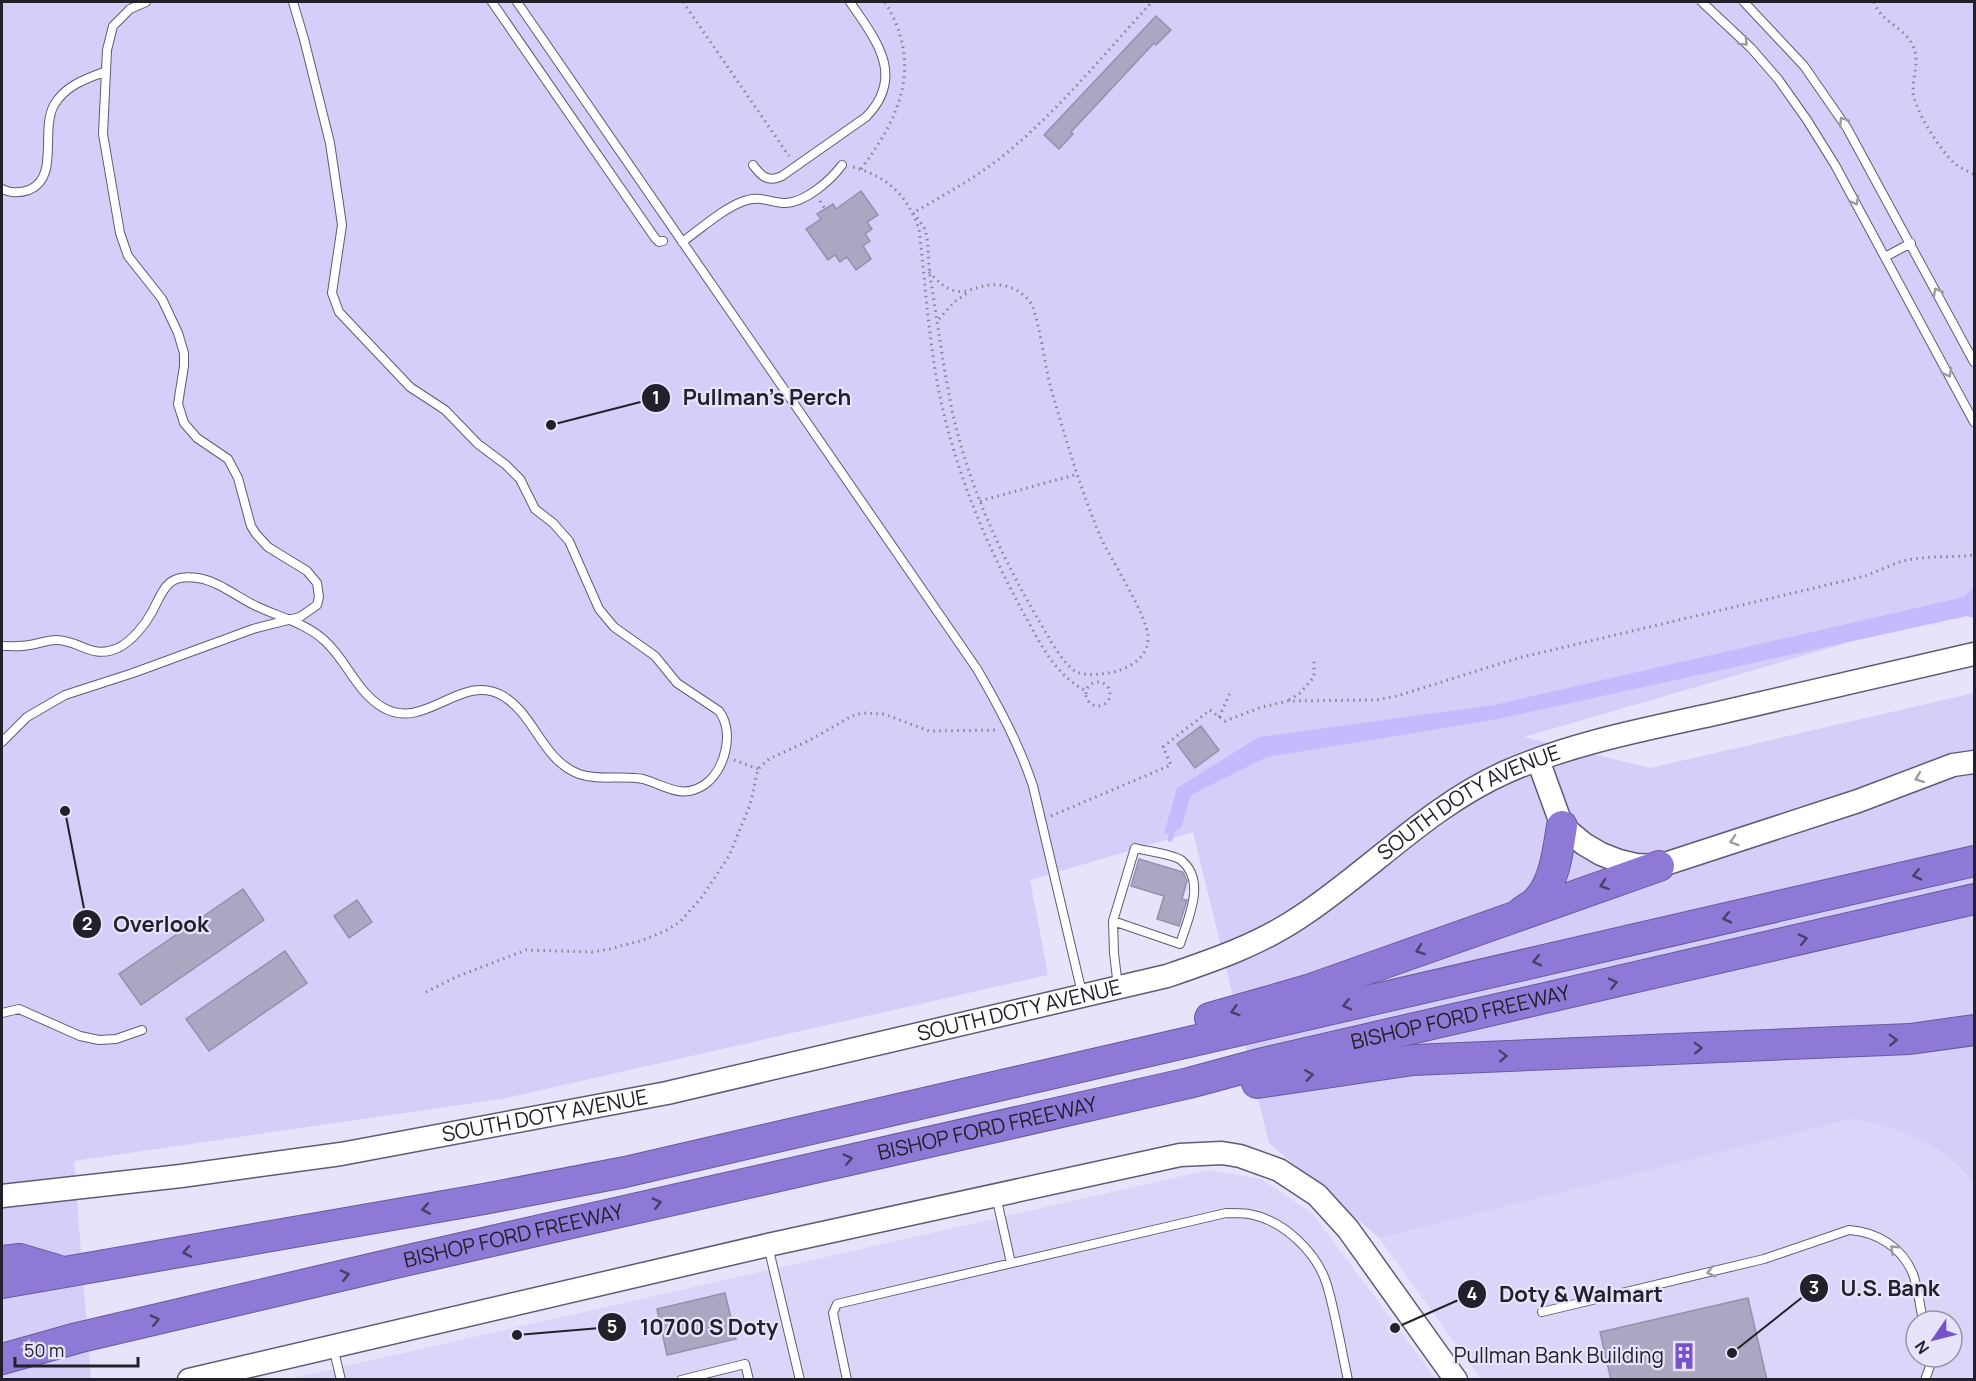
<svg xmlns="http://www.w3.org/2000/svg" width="1976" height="1381" font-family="Manrope,sans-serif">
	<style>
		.built { fill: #dcd5fa; fill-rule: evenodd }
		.green { fill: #d5cef9 }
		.water { fill: #c6b9fe }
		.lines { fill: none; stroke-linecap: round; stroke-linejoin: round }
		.stream { stroke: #c6b9fe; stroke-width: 5 }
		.building { fill: #aba6c2; stroke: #9590ac; stroke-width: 1.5 }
		.lane-casing { stroke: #5f5b74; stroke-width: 10 }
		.secondary-casing { stroke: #5f5b74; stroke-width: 25 }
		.highway-casing { stroke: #695a9b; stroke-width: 32 }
		.path { stroke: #868495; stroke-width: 3; stroke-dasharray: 1.5 4.5; stroke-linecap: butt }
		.lane { stroke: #fff; stroke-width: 8 }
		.secondary { stroke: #fff; stroke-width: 22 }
		.highway { stroke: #8f79d7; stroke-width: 30 }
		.oneway { stroke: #9c9ba0 }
		.oneway2 { stroke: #483f67 }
		.labels { text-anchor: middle; stroke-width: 4.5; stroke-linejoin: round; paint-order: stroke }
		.street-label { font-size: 21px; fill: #22202b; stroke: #e6e3fa }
		.poi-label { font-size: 21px; fill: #22202b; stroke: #e6e3fa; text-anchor: end }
		.leader { fill: none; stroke: #22202b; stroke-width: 2 }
		.callout-dot { fill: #22202b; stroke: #e6e3fa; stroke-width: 2 }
		.mark-label { font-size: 18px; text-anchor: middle; font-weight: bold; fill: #fff }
		.callout-label { font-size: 22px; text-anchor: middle; font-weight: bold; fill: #22202b; stroke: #e6e3fa; stroke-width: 4.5; stroke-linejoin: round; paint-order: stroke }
	</style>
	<rect width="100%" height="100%" fill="#e6e3fa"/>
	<!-- built -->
	<path class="built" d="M 1851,1119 L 1881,1123 L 1904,1130 L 1922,1140 L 1945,1155 L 1974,1183 L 1974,1379 L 1481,1379 L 1379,1238 ZM 1916,1321 L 1952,1321 L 1952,1357 L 1916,1357 Z
		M 1209,1170 L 1261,1179 L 1312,1213 L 1436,1379 L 284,1380 Z"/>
	<!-- green -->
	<path class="green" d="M 2,2 L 1974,2 L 1974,606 L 1524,737 L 1650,768 L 1974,693 L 1974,1183 C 1937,1142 1905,1127 1851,1119 L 1379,1238 L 1269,1143 L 1193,832 L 1030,880 L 1048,975 L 501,1099 L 74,1161 L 91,1379 L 2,1380 Z"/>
	<!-- water -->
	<path class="water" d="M 1974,587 L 1974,618 L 1967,616 L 1493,720 L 1267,757 L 1191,795 L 1181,828 L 1164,834 L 1177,788 L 1259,737 L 1494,705 L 1964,597 Z"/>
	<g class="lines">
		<!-- stream -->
		<path class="stream" d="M 1170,839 L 1174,825"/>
	</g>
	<!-- building -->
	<path class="building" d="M 1156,16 L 1171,30 L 1156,45 L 1154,43 L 1071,132 L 1073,134 L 1059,149 L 1044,135 Z
		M 861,191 L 878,215 L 867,222 L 872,229 L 865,234 L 870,241 L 863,246 L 871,259 L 856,270 L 847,257 L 840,262 L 835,255 L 828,260 L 806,229 L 821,219 L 817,214 L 833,204 L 836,209 Z
		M 1201,726 L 1219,750 L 1195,768 L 1177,744 Z
		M 1139,859 L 1183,872 L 1187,881 L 1182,899 L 1187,900 L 1179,926 L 1157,919 L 1164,896 L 1131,886 Z
		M 243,889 L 264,920 L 141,1005 L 119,974 Z
		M 357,900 L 372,922 L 349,938 L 334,916 Z
		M 285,951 L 307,983 L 209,1051 L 186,1019 Z
		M 725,1293 L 736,1339 L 667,1355 L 657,1309 Z
		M 1748,1298 L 1767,1380 L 1611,1380 L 1600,1332 Z"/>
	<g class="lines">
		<defs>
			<path id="lane" d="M 492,2 L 655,238 L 659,242 L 663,241
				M 517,2 L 977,669 C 999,707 1019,744 1033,786 L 1082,993
				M 1702,2 L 1751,48 L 1778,79 L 1807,120 L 1835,165 L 1974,422
				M 1744,2 L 1804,66 L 1847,128 L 1974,362
				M 753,165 C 761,176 768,183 782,176 L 866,117 C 906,76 876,40 850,2
				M 2,189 C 10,193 20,193 29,190 C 60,177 40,131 54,105 C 65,86 85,79 104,72
				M 682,242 C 702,228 722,209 744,201 C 760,195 771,203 786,203 C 806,202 831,180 842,165
				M 1885,257 L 1911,243
				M 2,646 C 11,646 20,647 29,645 C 38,644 47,640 56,640 C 80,640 91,660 118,648 C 132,641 145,625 152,612 C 164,589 167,573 198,578 C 218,581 237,597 256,606 C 279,617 306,623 325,641 C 347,661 356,691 382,707 C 425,733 461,671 503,696 C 535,715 542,760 579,774 C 599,781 622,775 643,779 C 665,785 681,800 704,785 C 725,771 735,732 719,711 L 677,683 L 655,656 L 614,627 L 599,609 L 569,541 L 553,523 L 535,509 L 520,479 L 506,465 L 478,444 L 445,410 L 410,387 L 339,312 L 332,293 L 342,225 L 339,204 L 330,143 L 304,39 L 293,2
				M 2,742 L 27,717 L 65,695 L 133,673 L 253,629 L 300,617 L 317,605 L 319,597 L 317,583 L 307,571 L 268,547 L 256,534 L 251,526 L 238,478 L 228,459 L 197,438 L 184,423 L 178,404 L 184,366 L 184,353 L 178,333 L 162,299 L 128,256 L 120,233 L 103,134 L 107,50 L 113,26 L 130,9 L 146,2
				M 1113,921 L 1180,944 C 1188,918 1207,881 1181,860 C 1172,854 1146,851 1135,848 L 1113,921 L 1114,953 L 1118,987
				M 2,1013 L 19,1009 L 80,1036 L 99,1040 L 116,1039 L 142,1030
				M 996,1196 L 1011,1263
				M 768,1246 L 800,1380
				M 1542,1312 L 1764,1259 L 1849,1230 C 1877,1232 1902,1247 1913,1274 C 1918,1288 1920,1306 1923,1321
				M 333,1347 L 341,1380
				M 681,1380 L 745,1364 L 749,1380
				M 847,1380 L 833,1313 L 837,1304 L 1226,1213 C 1234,1213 1242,1213 1249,1214 C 1283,1220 1317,1252 1327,1285 C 1336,1316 1341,1348 1348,1380
				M 1925,1380 L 1930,1366 L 1930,1357"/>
			<g id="secondary">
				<path d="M 1538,760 L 1562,826 L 1584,844 L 1601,854 L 1619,861 L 1636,865 L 1659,866 L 1858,801 L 1953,765 L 1974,762"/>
				<path id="s1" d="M 2,1196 L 181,1176 L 341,1154 L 667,1093 L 1167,976 C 1214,960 1261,944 1303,915 C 1372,869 1428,807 1506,772 C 1570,744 1641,730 1710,715 C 1798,694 1886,674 1974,654"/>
				<path d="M 189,1380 L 768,1245 L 1180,1155 L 1222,1153 L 1240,1156 L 1279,1170 L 1317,1195 L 1348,1229 L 1456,1380"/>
			</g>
			<g id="highway">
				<path d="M 1522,912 C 1527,908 1533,905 1537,901 C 1555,882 1558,850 1562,826"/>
				<path d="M 1210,1018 L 1308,990 L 1659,866"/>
				<path d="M 1257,1083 L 1413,1060 L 1910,1039 L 1974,1030"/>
				<path d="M 2,1261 L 20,1259 L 57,1270"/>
				<path d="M 2,1283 L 484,1199 L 625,1172 L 1974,861"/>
				<path id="s2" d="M 2,1359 L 77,1338 L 404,1261 L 1189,1083 L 1263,1063 L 1974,899"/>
			</g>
		</defs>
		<!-- lane casing -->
		<use href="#lane" class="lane-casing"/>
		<!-- secondary casing -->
		<use href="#secondary" class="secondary-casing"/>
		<!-- highway casing -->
		<use href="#highway" class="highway-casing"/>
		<!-- path -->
		<path class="path" d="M 683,2 L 789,156
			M 1874,2 C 1880,21 1900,25 1911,42 C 1921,58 1913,74 1913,91 C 1913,108 1941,151 1954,163 C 1960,168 1967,171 1974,174
			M 853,167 C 888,177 907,195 919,229 C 926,288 929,349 942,406 C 959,480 988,548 1024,614 C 1040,643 1055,675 1086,691
			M 861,169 C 901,116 923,64 885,2
			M 820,201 L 825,209
			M 929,272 C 937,280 944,288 955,291 C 966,293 974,288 983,286 C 1003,282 1021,288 1032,305 C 1042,333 1044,364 1052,392 C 1066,441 1081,490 1100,536 C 1111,560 1148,616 1148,638 C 1148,662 1120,673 1100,674 C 1092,675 1084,675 1077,672 C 1063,666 1046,632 1038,619 C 1000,554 968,484 952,410 C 943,366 937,320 930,275 C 928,261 929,246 926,233 C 924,225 918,219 913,213 C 942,196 972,180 999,159 C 1056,114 1103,55 1152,2
			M 939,319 L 954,302 L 969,292
			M 980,501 L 1078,474
			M1086 694a12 12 0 1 1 24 0a12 12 0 1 1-24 0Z
			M 1289,700 L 1300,693 L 1314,677 L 1314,659
			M 1219,717 L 1230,693
			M 734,760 L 758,769
			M 1051,816 L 1171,765 L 1163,747 L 1210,710 L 1225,721 L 1262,707 L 1288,701 L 1376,700 L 1397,696 L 1518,658 L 1865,576 C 1876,572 1888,566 1900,562 C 1923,555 1950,558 1974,555
			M 426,992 L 456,977 L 526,950 L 592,952 L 610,949 L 643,940 L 665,931 L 680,922 L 702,897 L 729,856 L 750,805 L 758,769 L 769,759 L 810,740 L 852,716 L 862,713 L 884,714 L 929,731 L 998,730"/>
		<!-- lane -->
		<use href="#lane" class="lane"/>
		<!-- secondary -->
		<use href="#secondary" class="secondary"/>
		<!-- highway -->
		<use href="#highway" class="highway"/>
	</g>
	<!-- one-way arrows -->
	<defs><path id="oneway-chevron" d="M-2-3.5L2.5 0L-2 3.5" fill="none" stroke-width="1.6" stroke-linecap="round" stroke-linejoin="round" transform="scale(1.5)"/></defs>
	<g class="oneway">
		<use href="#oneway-chevron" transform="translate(1744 42) rotate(45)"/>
		<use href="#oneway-chevron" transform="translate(1843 121) rotate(-123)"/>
		<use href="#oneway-chevron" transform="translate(1855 201) rotate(61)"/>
		<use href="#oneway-chevron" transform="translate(1937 292) rotate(-118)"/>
		<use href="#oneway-chevron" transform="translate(1948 373) rotate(61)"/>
		<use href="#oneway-chevron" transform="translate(1919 778) rotate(160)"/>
		<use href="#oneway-chevron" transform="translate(1734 841) rotate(162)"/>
		<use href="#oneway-chevron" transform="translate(1894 1249) rotate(-137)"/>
		<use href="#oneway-chevron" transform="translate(1711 1272) rotate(166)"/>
	</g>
	<g class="oneway2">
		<use href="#oneway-chevron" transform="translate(1917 875) rotate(167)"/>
		<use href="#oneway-chevron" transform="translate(1604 885) rotate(161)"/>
		<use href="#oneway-chevron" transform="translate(1727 918) rotate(167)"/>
		<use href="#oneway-chevron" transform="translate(1803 939) rotate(-13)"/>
		<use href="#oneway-chevron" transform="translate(1420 950) rotate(160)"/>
		<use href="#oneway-chevron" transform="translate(1537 961) rotate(167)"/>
		<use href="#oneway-chevron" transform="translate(1613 983) rotate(-13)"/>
		<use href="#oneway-chevron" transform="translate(1347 1005) rotate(167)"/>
		<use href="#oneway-chevron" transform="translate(1235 1011) rotate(164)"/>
		<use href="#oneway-chevron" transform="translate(1893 1040) rotate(-2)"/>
		<use href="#oneway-chevron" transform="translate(1698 1048) rotate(-2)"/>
		<use href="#oneway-chevron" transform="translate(1503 1056) rotate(-2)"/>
		<use href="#oneway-chevron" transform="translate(1309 1075) rotate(-8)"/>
		<use href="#oneway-chevron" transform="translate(848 1159) rotate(-13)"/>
		<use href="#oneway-chevron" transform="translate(657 1203) rotate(-13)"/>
		<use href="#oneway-chevron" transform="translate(426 1209) rotate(170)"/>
		<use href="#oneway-chevron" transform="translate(187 1252) rotate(170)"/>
		<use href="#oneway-chevron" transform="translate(345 1275) rotate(-13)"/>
		<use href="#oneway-chevron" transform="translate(155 1320) rotate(-13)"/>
	</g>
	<!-- icons -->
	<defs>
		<symbol id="building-bare" viewBox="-9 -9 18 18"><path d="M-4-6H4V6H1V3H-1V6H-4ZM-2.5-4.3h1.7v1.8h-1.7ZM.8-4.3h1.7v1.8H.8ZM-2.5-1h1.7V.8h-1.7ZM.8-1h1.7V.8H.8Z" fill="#7652cb" stroke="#e6e3fa" stroke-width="2.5" paint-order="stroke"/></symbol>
	</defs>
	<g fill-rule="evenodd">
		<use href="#building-bare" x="1665" y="1337" width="38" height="38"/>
	</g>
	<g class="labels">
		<!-- street labels -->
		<g class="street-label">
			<text dy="7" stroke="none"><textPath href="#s1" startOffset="1538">SOUTH DOTY AVENUE</textPath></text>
			<text dy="7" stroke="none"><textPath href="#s1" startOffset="1035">SOUTH DOTY AVENUE</textPath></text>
			<text dy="7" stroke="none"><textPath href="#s2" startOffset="1498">BISHOP FORD FREEWAY</textPath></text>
			<text dy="7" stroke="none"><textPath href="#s1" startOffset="549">SOUTH DOTY AVENUE</textPath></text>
			<text dy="7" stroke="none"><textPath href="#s2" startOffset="1012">BISHOP FORD FREEWAY</textPath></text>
			<text dy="7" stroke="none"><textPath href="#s2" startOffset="526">BISHOP FORD FREEWAY</textPath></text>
		</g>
		<!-- poi labels -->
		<g class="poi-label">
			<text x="1664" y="1363">Pullman Bank Building</text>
		</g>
	</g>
	<!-- callouts -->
	<path class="leader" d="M551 425L656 398M65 811L87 924M1732 1353L1814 1288M1395 1328L1472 1294M517 1335L612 1327"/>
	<g class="callout-dot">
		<circle cx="551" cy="425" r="6"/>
		<circle cx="65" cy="811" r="6"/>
		<circle cx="1732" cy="1353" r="6"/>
		<circle cx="1395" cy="1328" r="6"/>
		<circle cx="517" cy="1335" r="6"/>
		<circle cx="656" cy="398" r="15"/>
		<circle cx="87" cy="924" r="15"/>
		<circle cx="1814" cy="1288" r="15"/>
		<circle cx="1472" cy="1294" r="15"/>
		<circle cx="612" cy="1327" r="15"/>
	</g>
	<g class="mark-label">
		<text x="656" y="404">1</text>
		<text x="87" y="930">2</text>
		<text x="1814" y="1294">3</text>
		<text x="1472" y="1300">4</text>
		<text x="612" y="1333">5</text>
	</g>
	<g class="callout-label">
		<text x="767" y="405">Pullman's Perch</text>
		<text x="161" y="932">Overlook</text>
		<text x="1890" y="1296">U.S. Bank</text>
		<text x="1581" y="1302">Doty &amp; Walmart</text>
		<text x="709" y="1335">10700 S Doty</text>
	</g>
	<!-- border -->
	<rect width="1976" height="1381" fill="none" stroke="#22202b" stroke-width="6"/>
	<!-- north arrow -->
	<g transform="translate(1934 1339) rotate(235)"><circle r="28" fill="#e6e3fa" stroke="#9895a7" stroke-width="1.5"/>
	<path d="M0-4.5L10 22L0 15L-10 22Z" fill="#7652cb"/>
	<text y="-9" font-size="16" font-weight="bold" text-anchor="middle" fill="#22202b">N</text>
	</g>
	<!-- scale -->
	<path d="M15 1357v9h123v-9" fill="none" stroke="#22202b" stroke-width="3"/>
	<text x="24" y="1357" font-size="18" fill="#22202b" stroke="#e6e3fa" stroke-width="4.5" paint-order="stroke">50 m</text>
</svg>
